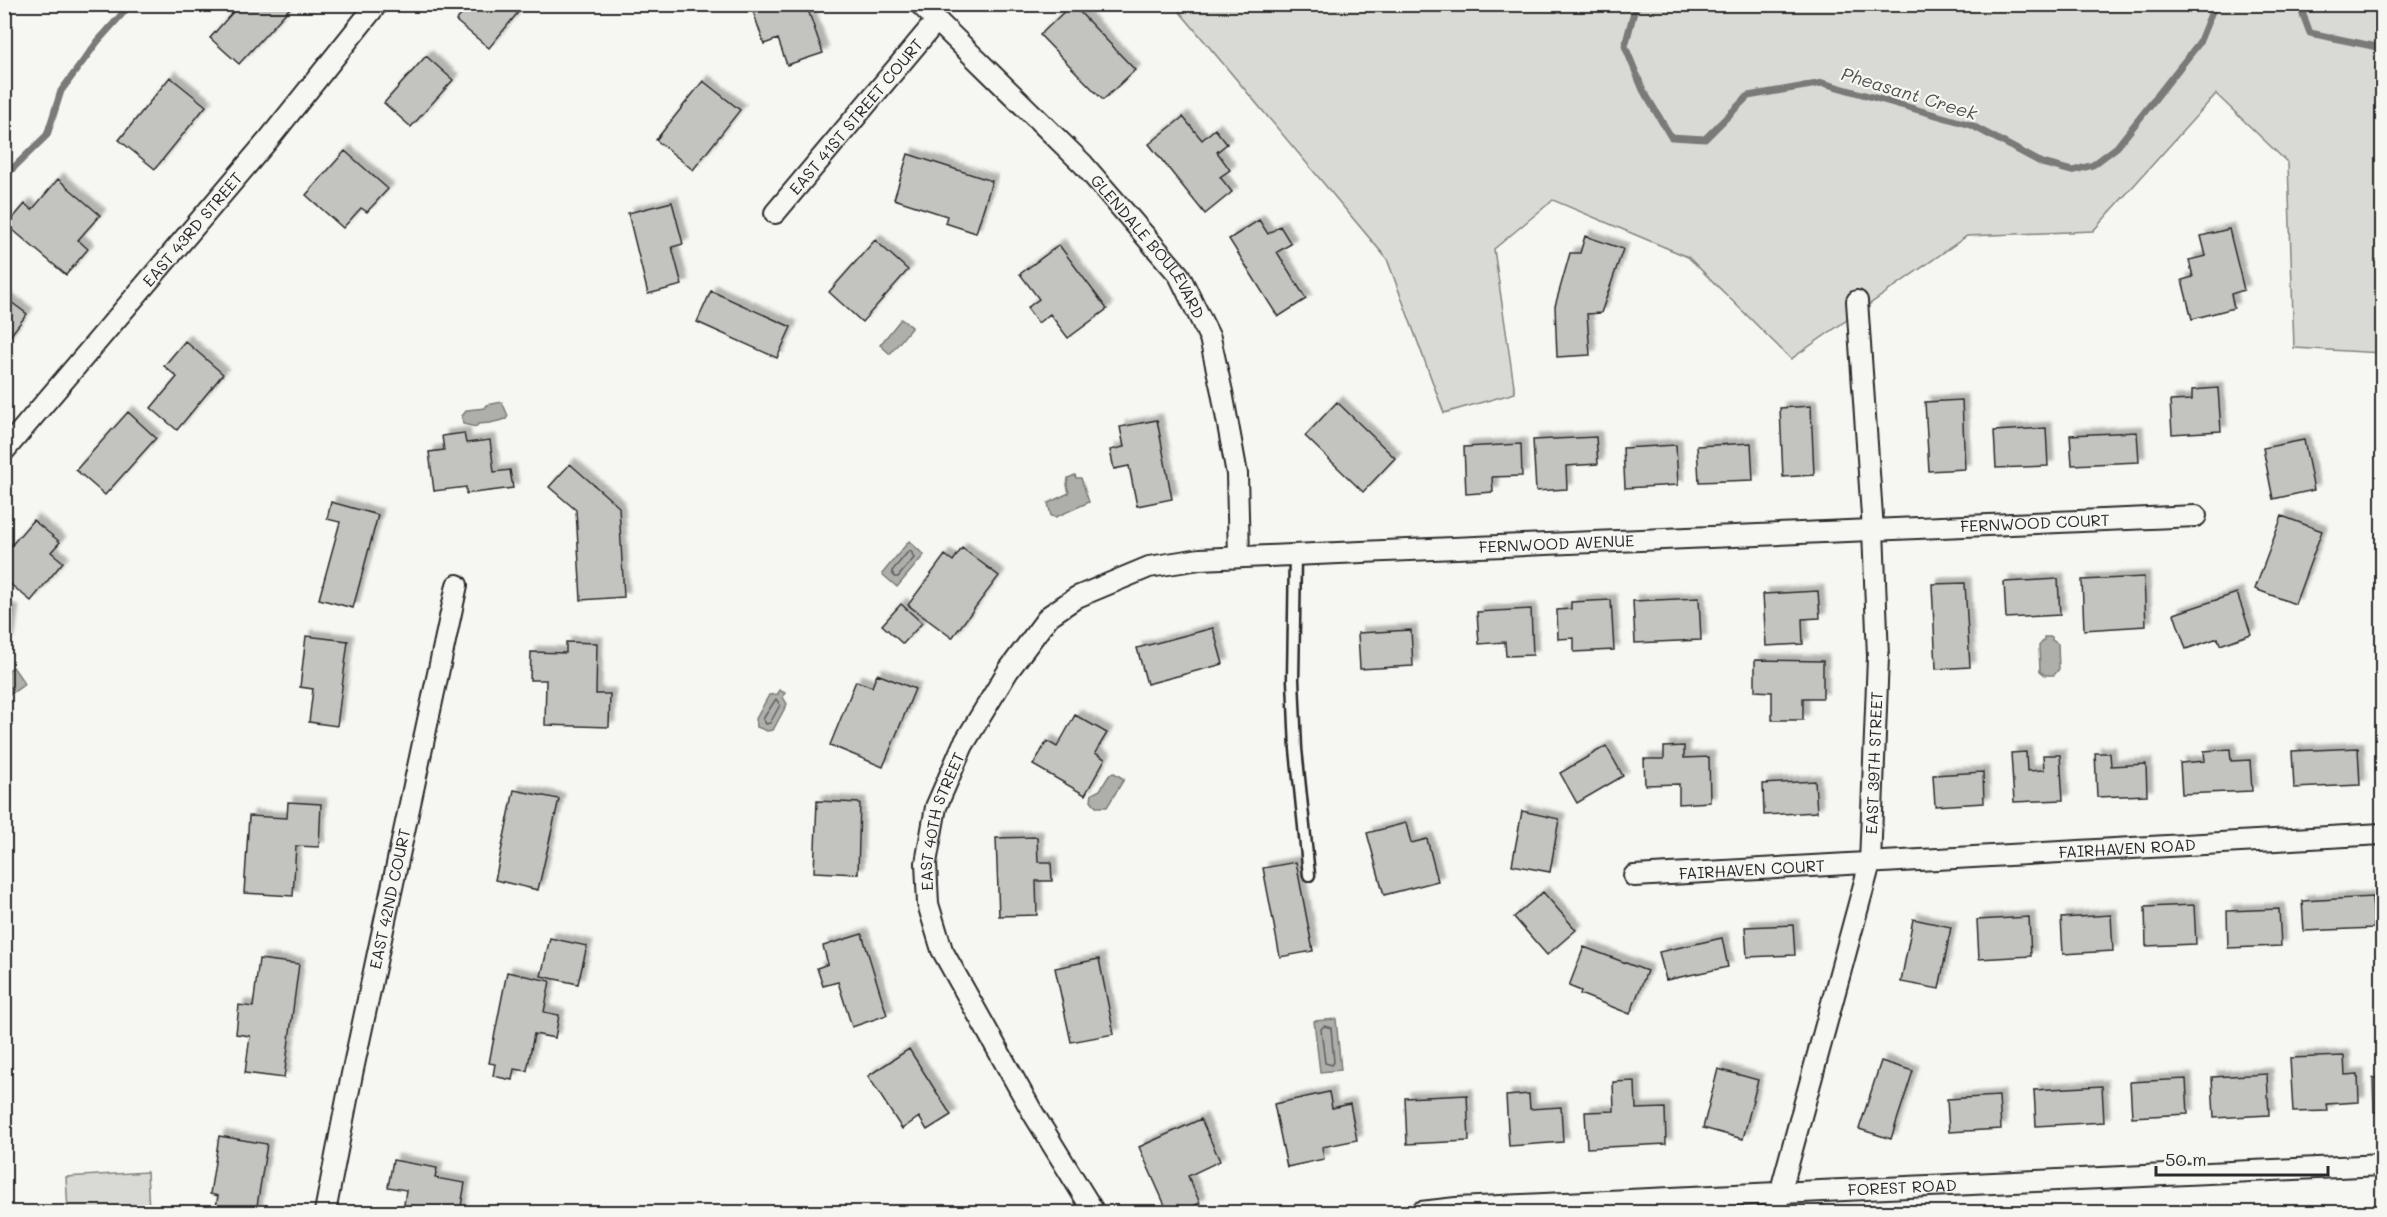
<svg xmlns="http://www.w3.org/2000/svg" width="2387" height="1217" font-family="Mali,sans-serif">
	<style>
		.green { fill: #d9d9d5; stroke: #828280; stroke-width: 1.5 }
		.water { fill: #aeaeab; stroke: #7a7a78; stroke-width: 1.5 }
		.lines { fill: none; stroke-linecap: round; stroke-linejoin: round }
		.shore { stroke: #5f5f5e; stroke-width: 1.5 }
		.stream { stroke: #7a7a78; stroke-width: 7 }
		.building { fill: #c3c3c0; stroke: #2b2b2b; stroke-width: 1.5; filter: url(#shadow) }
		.lane-casing { stroke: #2b2b2b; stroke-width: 15 }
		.street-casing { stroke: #2b2b2b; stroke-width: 24 }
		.lane { stroke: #f6f6f2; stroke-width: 10 }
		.street { stroke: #f6f6f2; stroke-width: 20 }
		.labels { text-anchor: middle; stroke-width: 4.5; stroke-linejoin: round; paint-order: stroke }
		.street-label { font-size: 16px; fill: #2b2b2b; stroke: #f6f6f2 }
		.water-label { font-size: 18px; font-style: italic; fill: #525251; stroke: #f6f6f2 }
	</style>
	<defs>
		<filter id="shadow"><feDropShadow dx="5.5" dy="-5.5" stdDeviation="1.5" flood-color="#0004"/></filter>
	</defs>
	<rect width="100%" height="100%" fill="#f6f6f2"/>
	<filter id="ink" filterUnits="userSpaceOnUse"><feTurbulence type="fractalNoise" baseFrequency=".0167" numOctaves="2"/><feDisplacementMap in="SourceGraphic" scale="12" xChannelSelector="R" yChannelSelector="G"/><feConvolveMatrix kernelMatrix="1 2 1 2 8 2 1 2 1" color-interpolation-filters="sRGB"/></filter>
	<g filter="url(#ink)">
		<!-- green -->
		<path class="green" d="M 1174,5 L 2382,5 L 2382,353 L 2294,348 L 2288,163 L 2216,94 L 2093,231 L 1967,236 L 1791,359 L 1688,257 L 1553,200 L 1494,249 L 1515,393 L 1444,413 L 1387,259 Z
			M 147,1172 L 149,1210 L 68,1212 L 66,1177 Z"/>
		<!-- water -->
		<path class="water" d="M 901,319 L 912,327 L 890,354 L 880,345 Z
			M 502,402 L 508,416 L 506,419 L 490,423 L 478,424 L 476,427 L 463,424 L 462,416 L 467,410 L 485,408 L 487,405 Z
			M 1075,475 L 1076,478 L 1081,478 L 1089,502 L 1056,517 L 1051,516 L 1048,503 L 1069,493 L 1067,485 L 1068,478 Z
			M 909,541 L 924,555 L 897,587 L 882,574 Z
			M 2044,637 L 2052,637 L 2052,640 L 2058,644 L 2059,669 L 2054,675 L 2045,675 L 2040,671 L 2039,646 L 2044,640 Z
			M 13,667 L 25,684 L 5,698 L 5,670 L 7,671 Z
			M 779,690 L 785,693 L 783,697 L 787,704 L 773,730 L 767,731 L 757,727 L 756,719 L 769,695 L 778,694 Z
			M 1114,773 L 1124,779 L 1123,781 L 1107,807 L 1096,807 L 1091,800 L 1092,794 L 1100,790 L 1110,774 Z
			M 1336,1019 L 1341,1070 L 1320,1072 L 1314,1021 Z"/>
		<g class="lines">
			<!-- shore -->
			<path class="shore" d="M 911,551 L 914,558 L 898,577 L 894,577 L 892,571 L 908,552 Z
				M 776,699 L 780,705 L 770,723 L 766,724 L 763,719 Z
				M 1324,1026 L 1331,1028 L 1334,1062 L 1332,1065 L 1325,1063 L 1321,1029 Z"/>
			<!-- stream -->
			<path class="stream" d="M 1641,4 L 1635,8 L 1625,46 L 1643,90 L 1671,137 L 1705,139 L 1748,96 L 1823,83 L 1971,125 L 2042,163 L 2072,171 L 2093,165 L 2117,147 L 2199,43 L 2215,4
				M 2299,4 L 2310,33 L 2382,48
				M 4,177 L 47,135 L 61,91 L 98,41 L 131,4"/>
		</g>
		<!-- building -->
		<path class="building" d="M 240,4 L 286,4 L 290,8 L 239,64 L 210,38 Z
			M 470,4 L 525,4 L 489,48 L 456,21 Z
			M 754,4 L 806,4 L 823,53 L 787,65 L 778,39 L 764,44 L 751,5 Z
			M 1072,4 L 1135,70 L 1103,100 L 1040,35 Z
			M 426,56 L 453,80 L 411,127 L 384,103 Z
			M 170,77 L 206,106 L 155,169 L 119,140 Z
			M 703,81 L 740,110 L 693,170 L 656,140 Z
			M 1183,117 L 1202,140 L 1215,129 L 1227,144 L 1217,152 L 1230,170 L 1220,177 L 1232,192 L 1205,214 L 1149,144 Z
			M 345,151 L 388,189 L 367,212 L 361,208 L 343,228 L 306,195 Z
			M 908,154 L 992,181 L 976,233 L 945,223 L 947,216 L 894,199 Z
			M 58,179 L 100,215 L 78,240 L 88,249 L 66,275 L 7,225 L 25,204 L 32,210 Z
			M 672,202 L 683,244 L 672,247 L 682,285 L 648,294 L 628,213 Z
			M 1259,220 L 1268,234 L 1280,226 L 1291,244 L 1277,252 L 1306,299 L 1278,317 L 1229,239 Z
			M 2229,229 L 2244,290 L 2231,294 L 2234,308 L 2192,319 L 2182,280 L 2193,277 L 2189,260 L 2206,256 L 2201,236 Z
			M 1585,236 L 1623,249 L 1601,313 L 1587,314 L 1590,355 L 1557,357 L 1555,306 L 1570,253 L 1580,253 Z
			M 875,240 L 908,270 L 862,322 L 829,292 Z
			M 1059,245 L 1107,309 L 1068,338 L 1050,314 L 1038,323 L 1027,308 L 1039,299 L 1020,274 Z
			M 711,291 L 791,327 L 777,358 L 697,322 Z
			M 7,299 L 27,314 L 4,344 L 4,303 Z
			M 185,341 L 223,374 L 177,430 L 151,408 L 177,377 L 164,366 Z
			M 2218,388 L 2221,431 L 2172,434 L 2170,401 L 2192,400 L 2192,390 Z
			M 1962,400 L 1965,469 L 1929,471 L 1925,402 Z
			M 1337,402 L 1395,458 L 1363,492 L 1305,436 Z
			M 1811,406 L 1814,475 L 1783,477 L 1780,408 Z
			M 128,412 L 156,438 L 105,495 L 76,470 Z
			M 1157,420 L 1172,499 L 1137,506 L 1129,466 L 1114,469 L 1110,450 L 1124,447 L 1120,427 Z
			M 2046,428 L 2048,466 L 1996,468 L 1994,431 Z
			M 2137,432 L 2139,462 L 2072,465 L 2070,435 Z
			M 464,433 L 466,443 L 490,440 L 494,472 L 510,470 L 513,488 L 466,494 L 466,487 L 434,491 L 429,452 L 444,450 L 442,436 Z
			M 1596,437 L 1598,464 L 1566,466 L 1567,489 L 1536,491 L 1533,440 Z
			M 2304,440 L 2314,490 L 2273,499 L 2263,448 Z
			M 1751,443 L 1753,480 L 1699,482 L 1697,446 Z
			M 1521,444 L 1522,476 L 1492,477 L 1493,492 L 1466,494 L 1464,447 Z
			M 1676,445 L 1678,485 L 1625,488 L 1623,448 Z
			M 570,464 L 619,507 L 624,597 L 581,600 L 576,510 L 549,487 Z
			M 331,502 L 378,515 L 353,608 L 319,599 L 340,522 L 327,519 Z
			M 2282,516 L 2322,531 L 2295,604 L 2255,589 Z
			M 33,520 L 60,542 L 51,552 L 63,562 L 31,601 L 4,579 L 4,554 Z
			M 962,548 L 999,576 L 952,638 L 908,605 L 945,555 L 953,561 Z
			M 2144,577 L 2146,626 L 2084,630 L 2082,580 Z
			M 2058,579 L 2060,615 L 2006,618 L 2004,582 Z
			M 1965,583 L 1970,667 L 1936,669 L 1932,584 Z
			M 1818,591 L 1820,618 L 1802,619 L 1803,644 L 1766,646 L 1763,594 Z
			M 2237,593 L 2251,634 L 2220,645 L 2218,638 L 2186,649 L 2174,614 Z
			M 1699,598 L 1701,640 L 1635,643 L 1633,601 Z
			M 1611,600 L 1614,650 L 1574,652 L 1574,638 L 1558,639 L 1557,610 L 1571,609 L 1571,602 Z
			M 901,604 L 922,623 L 903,644 L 882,625 Z
			M 4,609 L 13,611 L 9,641 L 4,641 Z
			M 1531,609 L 1533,655 L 1506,656 L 1505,642 L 1479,644 L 1477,612 Z
			M 1213,628 L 1223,664 L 1147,684 L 1137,648 Z
			M 1411,630 L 1413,666 L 1360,669 L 1358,633 Z
			M 306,636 L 348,641 L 337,726 L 309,722 L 313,689 L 300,687 Z
			M 566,642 L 597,643 L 596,694 L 610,694 L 609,727 L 545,725 L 546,680 L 530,680 L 531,652 L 566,653 Z
			M 1755,660 L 1823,661 L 1823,698 L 1803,698 L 1803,720 L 1772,720 L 1772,692 L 1755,691 Z
			M 877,674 L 915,689 L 883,767 L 830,745 L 856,681 L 872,687 Z
			M 1075,715 L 1107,733 L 1095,753 L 1105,759 L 1085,795 L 1033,765 L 1047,741 L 1057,747 Z
			M 1606,746 L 1623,776 L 1577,803 L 1560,773 Z
			M 1684,746 L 1684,758 L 1709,757 L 1710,802 L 1679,804 L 1679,784 L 1645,785 L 1644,759 L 1664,759 L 1664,747 Z
			M 2358,748 L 2360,785 L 2294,788 L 2292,751 Z
			M 2230,749 L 2231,761 L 2250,760 L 2252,791 L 2182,794 L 2180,763 L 2205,761 L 2204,751 Z
			M 2026,752 L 2027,771 L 2044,770 L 2043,755 L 2060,755 L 2063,800 L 2014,802 L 2011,753 Z
			M 2095,753 L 2110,753 L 2111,766 L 2146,764 L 2147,795 L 2097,797 Z
			M 1983,772 L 1984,803 L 1935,806 L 1933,775 Z
			M 1815,781 L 1817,812 L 1764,815 L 1763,784 Z
			M 514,790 L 559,799 L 538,890 L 495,880 Z
			M 817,801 L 860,803 L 858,874 L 814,872 Z
			M 288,802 L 321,804 L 319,847 L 296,846 L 293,896 L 244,893 L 249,816 L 287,818 Z
			M 1522,811 L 1559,819 L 1550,872 L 1512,865 Z
			M 1406,823 L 1411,843 L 1427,839 L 1438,881 L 1384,895 L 1367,833 Z
			M 1037,837 L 1038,862 L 1051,862 L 1052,881 L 1036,881 L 1037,915 L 999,916 L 996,838 Z
			M 1296,862 L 1313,951 L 1280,957 L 1263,868 Z
			M 1543,892 L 1576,930 L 1547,955 L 1514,917 Z
			M 2372,897 L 2374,928 L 2304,931 L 2302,901 Z
			M 2194,905 L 2196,944 L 2146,946 L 2145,907 Z
			M 2279,909 L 2281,946 L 2228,948 L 2227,911 Z
			M 2111,915 L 2113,951 L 2063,954 L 2061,918 Z
			M 2029,917 L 2031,956 L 1979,959 L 1977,920 Z
			M 1913,919 L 1951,927 L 1939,989 L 1901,982 Z
			M 1793,925 L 1795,955 L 1747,957 L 1745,927 Z
			M 862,934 L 887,1015 L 852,1027 L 838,982 L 823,986 L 817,968 L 828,964 L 823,946 Z
			M 550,938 L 587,946 L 578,984 L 541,976 Z
			M 1722,938 L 1728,967 L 1666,980 L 1659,952 Z
			M 1584,947 L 1647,971 L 1630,1014 L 1580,994 L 1581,991 L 1569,986 Z
			M 259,959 L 299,964 L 284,1078 L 245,1073 L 250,1036 L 236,1034 L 239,1005 L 253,1007 Z
			M 1099,959 L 1114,1034 L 1071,1042 L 1055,968 Z
			M 507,972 L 550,981 L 544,1012 L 559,1015 L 555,1038 L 534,1034 L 527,1071 L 514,1069 L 512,1080 L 493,1076 L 495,1064 L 489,1063 Z
			M 909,1049 L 951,1115 L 927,1130 L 919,1117 L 902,1129 L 868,1076 Z
			M 2344,1056 L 2345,1075 L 2358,1074 L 2359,1102 L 2327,1104 L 2328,1111 L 2293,1112 L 2290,1058 Z
			M 1881,1061 L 1913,1071 L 1891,1139 L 1859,1129 Z
			M 1718,1069 L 1758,1080 L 1743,1139 L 1703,1128 Z
			M 2267,1074 L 2269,1115 L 2214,1118 L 2212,1077 Z
			M 2382,1077 L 2382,1111 L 2374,1112 L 2373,1078 Z
			M 2186,1079 L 2188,1114 L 2132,1117 L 2130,1082 Z
			M 1635,1081 L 1636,1109 L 1665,1108 L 1666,1144 L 1587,1148 L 1585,1112 L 1614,1111 L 1613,1082 Z
			M 2102,1086 L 2104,1122 L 2036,1126 L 2034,1090 Z
			M 1329,1092 L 1332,1108 L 1350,1104 L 1357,1140 L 1322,1147 L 1324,1159 L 1287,1167 L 1274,1104 Z
			M 1529,1094 L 1530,1109 L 1561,1107 L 1563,1142 L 1509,1146 L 1506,1096 Z
			M 1467,1095 L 1469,1141 L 1407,1144 L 1405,1098 Z
			M 1999,1096 L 2001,1129 L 1949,1132 L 1947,1099 Z
			M 1201,1119 L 1220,1161 L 1188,1176 L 1200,1203 L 1179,1212 L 1168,1212 L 1139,1147 Z
			M 219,1136 L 267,1144 L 256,1212 L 215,1212 L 218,1196 L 210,1194 Z
			M 393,1160 L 437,1168 L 435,1178 L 465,1183 L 460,1212 L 403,1212 L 406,1190 L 388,1187 Z"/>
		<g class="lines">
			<defs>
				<path id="lane" d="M 1295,555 L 1293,680 L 1296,749 L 1309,875"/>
				<g id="street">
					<path id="s1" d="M 920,4 L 1083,164 L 1179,275 L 1210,338 L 1222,392 L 1237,474 L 1239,557"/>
					<path id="s2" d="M 775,213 L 937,20"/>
					<path id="s3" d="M 4,451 L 269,139 L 377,4"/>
					<path id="s4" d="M 1634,876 L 2382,834"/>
					<path id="s5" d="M 325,1212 L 352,1074 L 457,585"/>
					<path id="s6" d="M 1094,1212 L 1033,1113 L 942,950 L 928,904 L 926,863 L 936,807 L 963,745 L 1008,671 L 1049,616 L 1077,597 L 1149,567 L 1200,559 L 2196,516"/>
					<path id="s7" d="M 1421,1212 L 1456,1208 L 2382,1165"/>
					<path id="s8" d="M 1775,1212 L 1870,863 L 1878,657 L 1873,530 L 1857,301"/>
				</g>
			</defs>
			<!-- lane casing -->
			<use href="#lane" class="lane-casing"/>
			<!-- street casing -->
			<use href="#street" class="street-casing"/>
			<!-- lane -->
			<use href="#lane" class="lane"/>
			<!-- street -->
			<use href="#street" class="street"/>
		</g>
	</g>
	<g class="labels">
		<!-- street labels -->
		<g class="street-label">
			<text dy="6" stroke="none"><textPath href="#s2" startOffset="126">EAST 41ST STREET COURT</textPath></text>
			<text dy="6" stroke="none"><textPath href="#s3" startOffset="291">EAST 43RD STREET</textPath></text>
			<text dy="6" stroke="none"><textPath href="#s1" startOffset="334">GLENDALE BOULEVARD</textPath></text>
			<text dy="6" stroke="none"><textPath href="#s6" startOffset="1671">FERNWOOD COURT</textPath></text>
			<text dy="6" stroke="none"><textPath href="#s6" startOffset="1192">FERNWOOD AVENUE</textPath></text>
			<text dy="6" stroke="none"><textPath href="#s8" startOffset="462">EAST 39TH STREET</textPath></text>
			<text dy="6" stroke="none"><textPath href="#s6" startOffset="436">EAST 40TH STREET</textPath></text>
			<text dy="6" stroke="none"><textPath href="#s4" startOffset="494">FAIRHAVEN ROAD</textPath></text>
			<text dy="6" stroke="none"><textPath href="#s4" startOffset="118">FAIRHAVEN COURT</textPath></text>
			<text dy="6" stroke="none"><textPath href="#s5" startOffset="320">EAST 42ND COURT</textPath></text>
			<text dy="6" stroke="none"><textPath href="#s7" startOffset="482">FOREST ROAD</textPath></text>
		</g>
		<!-- water labels -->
		<g class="water-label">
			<text transform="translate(1909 94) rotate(17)" y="6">Pheasant Creek</text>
		</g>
	</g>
	<!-- margin -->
	<rect width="2387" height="1217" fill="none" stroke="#f6f6f2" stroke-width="24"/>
	<rect x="12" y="12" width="2363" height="1193" fill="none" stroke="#2b2b2b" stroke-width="2" filter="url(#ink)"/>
	<!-- scale -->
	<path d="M2156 1166v9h172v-9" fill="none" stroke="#2b2b2b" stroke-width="3"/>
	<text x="2165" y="1166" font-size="18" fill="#2b2b2b" stroke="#f6f6f2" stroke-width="4.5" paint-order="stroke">50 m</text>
</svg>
